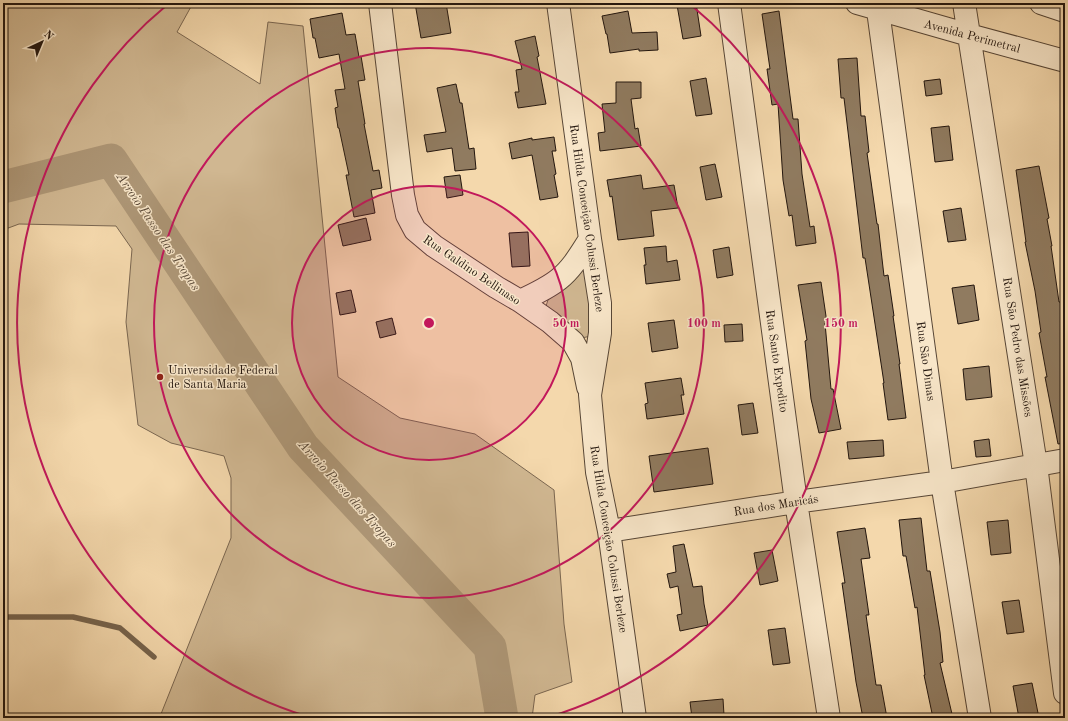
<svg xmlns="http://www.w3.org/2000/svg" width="1068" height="721" font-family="'Old Standard TT',serif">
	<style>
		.green { fill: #d0b791; stroke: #7a6650 }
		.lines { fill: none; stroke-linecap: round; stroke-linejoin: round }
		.stream { stroke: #76634c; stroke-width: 5.5 }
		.river { stroke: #ad9676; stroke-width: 33 }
		.building { fill: #907b60; stroke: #23160e }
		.minor-casing { stroke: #574636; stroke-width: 24 }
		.minor { stroke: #f8e6c9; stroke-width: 22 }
		.ring { fill: none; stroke: #c2185b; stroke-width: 2 }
		.poi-dot { fill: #8f2418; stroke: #f8e6c9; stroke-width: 1.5 }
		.labels { text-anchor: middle; stroke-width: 3; stroke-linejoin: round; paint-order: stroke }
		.street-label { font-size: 12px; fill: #23160e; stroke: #f8e6c9 }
		.poi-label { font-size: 12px; fill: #23160e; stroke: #f8e6c9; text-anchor: start }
		.water-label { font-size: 13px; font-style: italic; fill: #5a4938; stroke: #f8e6c9 }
		.centre { fill: #c2185b; stroke: #f8e6c9; stroke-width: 2 }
		.ring-label { font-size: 12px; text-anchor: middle; font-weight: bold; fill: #c2185b; stroke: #f8e6c9; stroke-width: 3; stroke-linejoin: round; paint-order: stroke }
	</style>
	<rect width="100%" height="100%" fill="#f4d8ac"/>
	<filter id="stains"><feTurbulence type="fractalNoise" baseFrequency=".005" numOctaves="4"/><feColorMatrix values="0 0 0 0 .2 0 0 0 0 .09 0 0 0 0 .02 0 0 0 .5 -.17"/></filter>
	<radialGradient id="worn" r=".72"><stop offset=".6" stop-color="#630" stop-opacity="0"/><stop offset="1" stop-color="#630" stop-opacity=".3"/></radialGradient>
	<!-- green -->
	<path class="green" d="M 3,3 L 126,3 L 139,8 L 151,3 L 193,3 L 177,32 L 260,84 L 268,22 L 303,26 L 338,377 L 400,418 L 475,434 L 554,490 L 564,624 L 572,682 L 535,695 L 532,718 L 163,718 L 161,714 L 231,538 L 231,478 L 224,456 L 171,443 L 138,425 L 126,322 L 132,249 L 116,226 L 19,224 L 3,230 Z
		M 586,257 L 591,336 L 577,339 L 548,312 L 546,306 L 548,300 L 557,292 Z"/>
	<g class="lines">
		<!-- stream -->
		<path class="stream" d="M 3,617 L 73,617 L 120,628 L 154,657"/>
		<!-- river -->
		<path class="river" d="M 3,187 L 111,160 L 303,447 L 490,647 L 502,718"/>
	</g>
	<!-- building -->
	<path class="building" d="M 415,3 L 446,3 L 451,33 L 421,38 Z
		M 687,3 L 696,3 L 701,36 L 683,39 L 677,5 Z
		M 628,11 L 632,33 L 657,32 L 658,50 L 639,51 L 639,49 L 610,53 L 607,34 L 606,34 L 602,16 Z
		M 779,11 L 793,119 L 798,119 L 802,174 L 810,227 L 814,226 L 816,243 L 796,246 L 792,215 L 789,216 L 783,180 L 778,104 L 772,105 L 767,69 L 770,69 L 762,14 Z
		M 342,13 L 346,35 L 355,34 L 359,57 L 361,56 L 365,80 L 358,81 L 365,124 L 364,124 L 373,171 L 379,170 L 382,188 L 371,190 L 375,213 L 354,217 L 346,175 L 349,175 L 339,128 L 338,128 L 335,108 L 338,107 L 335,90 L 345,89 L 339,54 L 319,58 L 315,38 L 313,38 L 310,19 Z
		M 535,36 L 539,56 L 537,57 L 546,104 L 518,108 L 515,92 L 519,92 L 516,70 L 522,69 L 515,41 Z
		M 857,58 L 861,116 L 865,116 L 869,152 L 867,153 L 877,224 L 878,224 L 884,276 L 888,275 L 894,316 L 893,316 L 900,364 L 899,364 L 906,418 L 888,420 L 883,383 L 884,383 L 865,258 L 863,258 L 844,98 L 841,98 L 838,59 Z
		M 706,78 L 712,114 L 696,116 L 690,81 Z
		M 940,79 L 942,94 L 926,96 L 924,81 Z
		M 616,82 L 641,82 L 641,98 L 631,99 L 635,129 L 638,128 L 641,146 L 600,151 L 598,133 L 605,132 L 602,104 L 616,103 Z
		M 456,84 L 460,103 L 462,103 L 469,149 L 474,148 L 476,169 L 455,171 L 452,148 L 427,152 L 424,135 L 446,132 L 437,88 Z
		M 949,126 L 953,160 L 935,162 L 931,128 Z
		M 554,137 L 556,151 L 552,151 L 556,174 L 554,175 L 558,197 L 540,200 L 532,155 L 512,159 L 509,143 L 532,138 L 532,140 Z
		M 715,164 L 722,197 L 706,200 L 700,167 Z
		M 1039,166 L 1049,218 L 1047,219 L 1052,246 L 1051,246 L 1059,302 L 1062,302 L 1065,326 L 1065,443 L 1058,444 L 1045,377 L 1047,377 L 1039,333 L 1041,332 L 1035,291 L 1025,242 L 1026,242 L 1016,170 Z
		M 460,175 L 463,195 L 447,198 L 444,177 Z
		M 641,175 L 643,189 L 674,185 L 678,208 L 651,211 L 654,236 L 618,240 L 612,196 L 610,197 L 607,180 Z
		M 961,208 L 966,240 L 948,242 L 943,211 Z
		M 366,218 L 371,240 L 343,246 L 338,225 Z
		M 528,232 L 530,266 L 512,267 L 509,233 Z
		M 666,246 L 667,262 L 677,260 L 680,280 L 646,284 L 644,265 L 646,265 L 644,248 Z
		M 729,247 L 733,275 L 717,278 L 713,250 Z
		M 821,282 L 827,323 L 825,323 L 831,389 L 833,389 L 841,429 L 819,433 L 811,399 L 805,341 L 807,340 L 798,285 Z
		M 974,285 L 979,320 L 958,324 L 952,288 Z
		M 351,290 L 356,312 L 340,315 L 336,293 Z
		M 392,318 L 396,334 L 380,338 L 376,322 Z
		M 674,320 L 678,348 L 652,352 L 648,323 Z
		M 742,324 L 743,341 L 725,342 L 724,325 Z
		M 989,366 L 992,397 L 966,400 L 963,369 Z
		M 681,378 L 684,395 L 681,395 L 684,414 L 647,419 L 645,404 L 648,403 L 645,383 Z
		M 753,403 L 758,433 L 742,435 L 738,405 Z
		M 989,439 L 991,456 L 976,457 L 974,441 Z
		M 883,440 L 884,456 L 849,459 L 847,442 Z
		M 708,448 L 713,484 L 654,492 L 649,456 Z
		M 921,518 L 927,571 L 930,571 L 940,632 L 943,662 L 940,663 L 952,714 L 935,718 L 933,718 L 924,675 L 925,675 L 917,607 L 915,608 L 906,556 L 903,556 L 899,520 Z
		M 1008,520 L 1011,553 L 991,555 L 987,522 Z
		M 865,528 L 870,558 L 861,559 L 869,615 L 866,615 L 876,685 L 881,685 L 887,718 L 863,718 L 856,682 L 842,583 L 845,583 L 837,532 Z
		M 684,544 L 693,587 L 702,586 L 704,604 L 708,625 L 680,631 L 677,615 L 682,614 L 678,586 L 670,588 L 667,574 L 676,572 L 673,546 Z
		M 772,550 L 778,581 L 760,585 L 754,553 Z
		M 1019,600 L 1024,632 L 1007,634 L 1002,602 Z
		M 785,628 L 790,663 L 773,665 L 768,630 Z
		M 1032,683 L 1039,718 L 1019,718 L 1013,686 Z
		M 723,699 L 724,715 L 692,718 L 690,702 Z"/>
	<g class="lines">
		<defs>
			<path id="minor" d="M 380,3 L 403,195 L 407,215 L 415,230 L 434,246 L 496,287 L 520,301 L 550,322 L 573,342 L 582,358 L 588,387
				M 558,3 L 590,239 L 600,303 L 600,333 L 590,395 L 597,472 L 609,531 L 635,718
				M 729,3 L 796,502 L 829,718
				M 857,3 L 969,35 L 1065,61
				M 877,3 L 942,482 L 980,718
				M 964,3 L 1036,465 L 1065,693
				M 1041,3 L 1065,11
				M 520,301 C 533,295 548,288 559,279 C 572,269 581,253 590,239
				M 609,531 L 796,502 L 942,482 L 1065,460"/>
		</defs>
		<!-- minor casing -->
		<use href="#minor" class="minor-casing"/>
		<!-- minor -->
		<use href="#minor" class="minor"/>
	</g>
	<!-- distance rings -->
	<circle cx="429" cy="323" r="137" fill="#c2185b" fill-opacity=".12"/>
	<g class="ring">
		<circle cx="429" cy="323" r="137"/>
		<circle cx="429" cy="323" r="275"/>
		<path d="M309 717A412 412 0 0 1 167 5M691 5A412 412 0 0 1 549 717"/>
	</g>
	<!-- markers -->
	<circle class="poi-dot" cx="160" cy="377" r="4"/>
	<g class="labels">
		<!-- street labels -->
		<g class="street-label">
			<text transform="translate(972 36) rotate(15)" y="4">Avenida Perimetral</text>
			<text transform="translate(587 218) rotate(82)" y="4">Rua Hilda Conceição Colussi Berleze</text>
			<text transform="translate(472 270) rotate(34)" y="4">Rua Galdino Bellinaso</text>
			<text transform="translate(1018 347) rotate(81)" y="4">Rua São Pedro das Missões</text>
			<text transform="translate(777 361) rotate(82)" y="4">Rua Santo Expedito</text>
			<text transform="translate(926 361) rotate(82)" y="4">Rua São Dimas</text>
			<text transform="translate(776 505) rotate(-9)" y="4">Rua dos Maricás</text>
			<text transform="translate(609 539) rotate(81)" y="4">Rua Hilda Conceição Colussi Berleze</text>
		</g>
		<!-- poi labels -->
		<g class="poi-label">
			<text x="168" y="374">Universidade Federal<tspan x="168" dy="14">de Santa Maria</tspan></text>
		</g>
		<!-- water labels -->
		<g class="water-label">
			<text transform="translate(159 231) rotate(56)" y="5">Arroio Passo das Tropas</text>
			<text transform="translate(348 493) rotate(48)" y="5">Arroio Passo das Tropas</text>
		</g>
	</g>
	<circle cx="429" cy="323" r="6" class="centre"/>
	<g class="ring-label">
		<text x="566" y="327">50 m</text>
		<text x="704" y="327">100 m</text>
		<text x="841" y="327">150 m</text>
	</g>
	<!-- margin -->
	<rect width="1068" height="721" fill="none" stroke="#f4d8ac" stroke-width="16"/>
	<rect x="4" y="4" width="1060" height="713" fill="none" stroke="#23160e" stroke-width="2"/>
	<rect x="8" y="8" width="1052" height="705" fill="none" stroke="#23160e"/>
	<!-- north arrow -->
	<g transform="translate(42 42) rotate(44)" stroke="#f8e6c9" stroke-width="3" paint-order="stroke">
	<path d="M0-3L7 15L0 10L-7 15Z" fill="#23160e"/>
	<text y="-6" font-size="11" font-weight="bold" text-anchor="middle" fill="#23160e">N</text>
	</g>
	<rect width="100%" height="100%" filter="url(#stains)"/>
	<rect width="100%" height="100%" fill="url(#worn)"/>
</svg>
